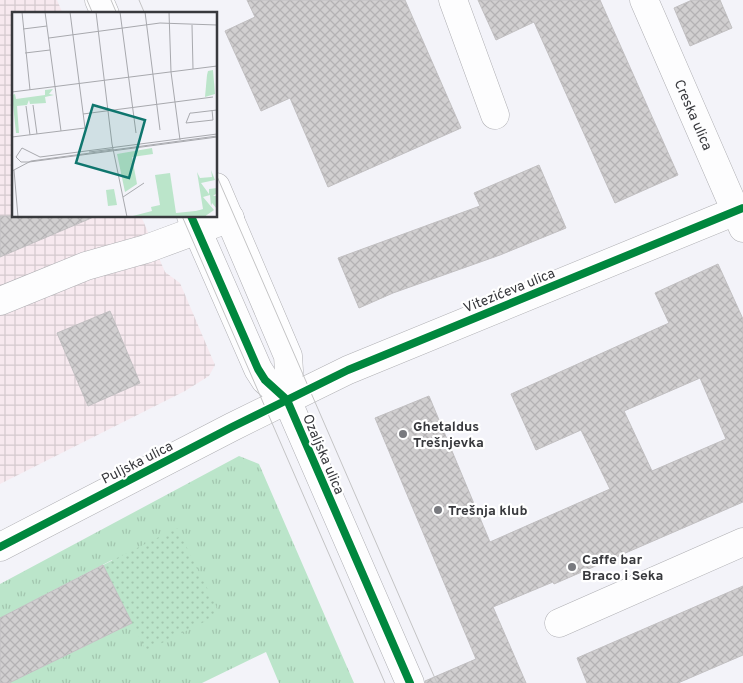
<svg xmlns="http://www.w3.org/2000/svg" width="743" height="683" font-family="Overpass,sans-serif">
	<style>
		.industrial { fill: url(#industrial-grid) }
		.grass { fill: url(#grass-tufts) }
		.park { fill: url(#park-dots) }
		.building { fill: url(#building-cross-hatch); stroke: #c1bfc1; fill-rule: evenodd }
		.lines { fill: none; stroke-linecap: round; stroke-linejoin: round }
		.minor-casing { stroke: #afafb3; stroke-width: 29 }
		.minor { stroke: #fdfdfe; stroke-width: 28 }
		.tram { stroke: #c4c4c5; stroke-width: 1 }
		.cycleway-casing { stroke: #fff; stroke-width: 11 }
		.cycleway { stroke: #00873e; stroke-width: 8 }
		.poi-dot { fill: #797a7f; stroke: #fff; stroke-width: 2 }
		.labels { text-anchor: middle; stroke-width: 4.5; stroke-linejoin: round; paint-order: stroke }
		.street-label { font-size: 14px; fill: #38393d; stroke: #fff }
		.poi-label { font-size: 14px; font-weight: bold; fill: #38393d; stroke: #fff; text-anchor: start }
		.inset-road { fill: none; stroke: #a8a9ae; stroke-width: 1 }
		.view { fill: #0f766e; fill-opacity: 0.15; stroke: #0f766e; stroke-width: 2.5 }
		.inset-edge { fill: none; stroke: #38393d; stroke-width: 2.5 }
	</style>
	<defs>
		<pattern id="industrial-grid" width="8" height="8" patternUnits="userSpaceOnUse" patternTransform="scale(1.25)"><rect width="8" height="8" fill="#f7e9ef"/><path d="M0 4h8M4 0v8" fill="none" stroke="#d4c9ce"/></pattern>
		<pattern id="grass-tufts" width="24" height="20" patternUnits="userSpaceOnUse" patternTransform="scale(1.25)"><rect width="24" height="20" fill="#bbe5ca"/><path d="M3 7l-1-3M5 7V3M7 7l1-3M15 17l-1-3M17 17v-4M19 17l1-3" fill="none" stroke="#a2c5ae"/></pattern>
		<pattern id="park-dots" width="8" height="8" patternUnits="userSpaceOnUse" patternTransform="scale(1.25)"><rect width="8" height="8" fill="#bbe5ca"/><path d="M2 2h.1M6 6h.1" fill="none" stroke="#a2c5ae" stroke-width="1.8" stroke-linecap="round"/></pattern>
		<pattern id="building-cross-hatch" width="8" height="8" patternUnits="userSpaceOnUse" patternTransform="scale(1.25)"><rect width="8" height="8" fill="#d1cfd0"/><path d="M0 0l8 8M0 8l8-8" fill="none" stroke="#b4b2b4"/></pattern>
	</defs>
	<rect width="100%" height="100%" fill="#f3f3f9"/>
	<!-- industrial -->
	<path class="industrial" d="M 0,0 L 57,0 L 63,14 L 14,14 L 14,216 L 141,216 L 165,272 L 180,283 L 215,365 L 209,376 L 185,391 L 0,484 Z"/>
	<!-- grass -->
	<path class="grass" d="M 239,456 L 259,464 L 354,683 L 279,683 L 266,652 L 202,683 L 9,683 L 132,623 L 112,560 L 0,618 L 0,584 Z"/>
	<!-- park -->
	<path class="park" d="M 177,528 L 220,614 L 146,651 L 103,565 Z"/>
	<!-- building -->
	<path class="building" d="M 247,0 L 405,0 L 461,128 L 328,187 L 290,98 L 261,111 L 225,31 L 255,17 Z
		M 478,0 L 600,0 L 678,175 L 615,203 L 534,22 L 496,40 Z
		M 692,0 L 720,0 L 732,28 L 690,46 L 674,8 Z
		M 539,165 L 566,228 L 500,255 L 393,293 L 359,308 L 338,258 L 480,206 L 474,193 Z
		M 0,216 L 96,216 L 0,257 Z
		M 718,264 L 743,319 L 743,502 L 554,584 L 553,582 L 493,607 L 526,683 L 425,683 L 425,681 L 476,659 L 375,418 L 429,396 L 490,542 L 610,489 L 581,430 L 536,450 L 511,394 L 669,323 L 655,293 ZM 700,378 L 726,439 L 652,471 L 624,411 Z
		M 110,311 L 140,383 L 88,406 L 57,333 Z
		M 103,565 L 132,623 L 9,683 L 0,683 L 0,618 Z
		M 743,586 L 743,655 L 678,683 L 587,683 L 577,658 Z"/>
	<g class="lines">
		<defs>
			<g id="minor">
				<path d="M 99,0 L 105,14"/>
				<path d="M 453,0 L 495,115"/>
				<path id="s1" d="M 644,0 L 743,228"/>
				<path d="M 216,187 L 288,356 L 289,371 L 287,400"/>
				<path d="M 191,216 L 258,369 L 265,380 L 287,400 L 410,683"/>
				<path d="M 0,301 L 86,266 L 146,249 L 230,218"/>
				<path d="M 0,547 L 232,427 L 348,370 L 743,208"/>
				<path d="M 559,623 L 743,542"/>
			</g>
		</defs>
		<!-- minor casing -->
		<use href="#minor" class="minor-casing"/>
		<!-- minor -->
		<use href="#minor" class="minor"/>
		<!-- tram -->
		<path class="tram" d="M 87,0 L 93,14
			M 111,0 L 117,14
			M 139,0 L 145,14
			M 216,174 L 437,683
			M 182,216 L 385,683"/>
		<defs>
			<path id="cycleway" d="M 191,216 L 258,369 L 265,380 L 287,400 L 410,683
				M 0,547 L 232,427 L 348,370 L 743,208"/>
		</defs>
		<!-- cycleway casing -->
		<use href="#cycleway" class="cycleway-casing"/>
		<!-- cycleway -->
		<use href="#cycleway" class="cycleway"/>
	</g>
	<!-- markers -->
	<g class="poi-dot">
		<circle cx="403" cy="434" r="5"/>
		<circle cx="438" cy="510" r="5"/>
		<circle cx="572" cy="567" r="5"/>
	</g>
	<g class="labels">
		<!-- street labels -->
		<g class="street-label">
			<text dy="5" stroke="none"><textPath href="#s1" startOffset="125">Creska ulica</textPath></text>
			<text transform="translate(509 290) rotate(-22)" y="5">Vitezićeva ulica</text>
			<text transform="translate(324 454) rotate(67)" y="5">Ozaljska ulica</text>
			<text transform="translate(137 462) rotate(-27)" y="5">Puljska ulica</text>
		</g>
		<!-- poi labels -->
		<g class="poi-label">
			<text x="413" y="431">Ghetaldus<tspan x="413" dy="16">Trešnjevka</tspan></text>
			<text x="448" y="515">Trešnja klub</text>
			<text x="582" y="564">Caffe bar<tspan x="582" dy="16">Braco i Seka</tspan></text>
		</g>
	</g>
	<!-- overview -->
	<g transform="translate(12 12)">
		<rect width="205" height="205" fill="#f3f3f9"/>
		<path d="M 41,77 L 37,82 L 42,83 L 33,85 L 34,91 L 18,92 L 17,88 L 15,93 L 5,94 L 7,121 L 4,121 L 0,83 L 3,82 L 4,87 L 33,83 L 33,78 ZM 140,136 L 141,142 L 120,145 L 125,172 L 113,180 L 105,142 ZM 199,158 L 203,168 L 189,171 L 197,182 L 197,177 L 205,176 L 205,181 L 201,184 L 205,184 L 205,197 L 200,191 L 199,194 L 198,183 L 191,185 L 202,198 L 192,205 L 191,199 L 181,200 L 191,197 L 185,160 L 188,166 L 200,165 Z" fill="#bbe5ca"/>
		<path d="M 201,58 L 203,82 L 193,85 L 195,63 L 196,59 Z" fill="#bbe5ca"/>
		<path d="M 158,161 L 164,201 L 193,198 L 194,205 L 117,205 L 140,199 L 139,195 L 148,193 L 143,163 ZM 102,177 L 105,193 L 96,194 L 94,178 Z" fill="#bbe5ca"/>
		<path class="inset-road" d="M 10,0 L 18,78M 33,0 L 49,119M 84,0 L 100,132 L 115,205M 108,0 L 124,121M 133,0 L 148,118M 157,0 L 159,60 L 168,128M 180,13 L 181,57M 11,17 L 35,14M 37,26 L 148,11 L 205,13M 205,32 L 205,54M 13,41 L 38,38M 0,80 L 205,54M 21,93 L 25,122M 14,94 L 18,123M 200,98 L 201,108 L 174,111 L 178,101 L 180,101 L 205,98M 71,102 L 201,85M 205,122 L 28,145 L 10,136 L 4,145 L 9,150 L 17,150 L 205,125M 0,125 L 73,116 L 58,0M 77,140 L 101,137M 2,158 L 6,205M 0,159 L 19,149 L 205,124M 111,185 L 132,171"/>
		<path class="view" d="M 81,93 L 133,108 L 117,166 L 64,151 Z"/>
		<rect width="205" height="205" class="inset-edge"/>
	</g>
</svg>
